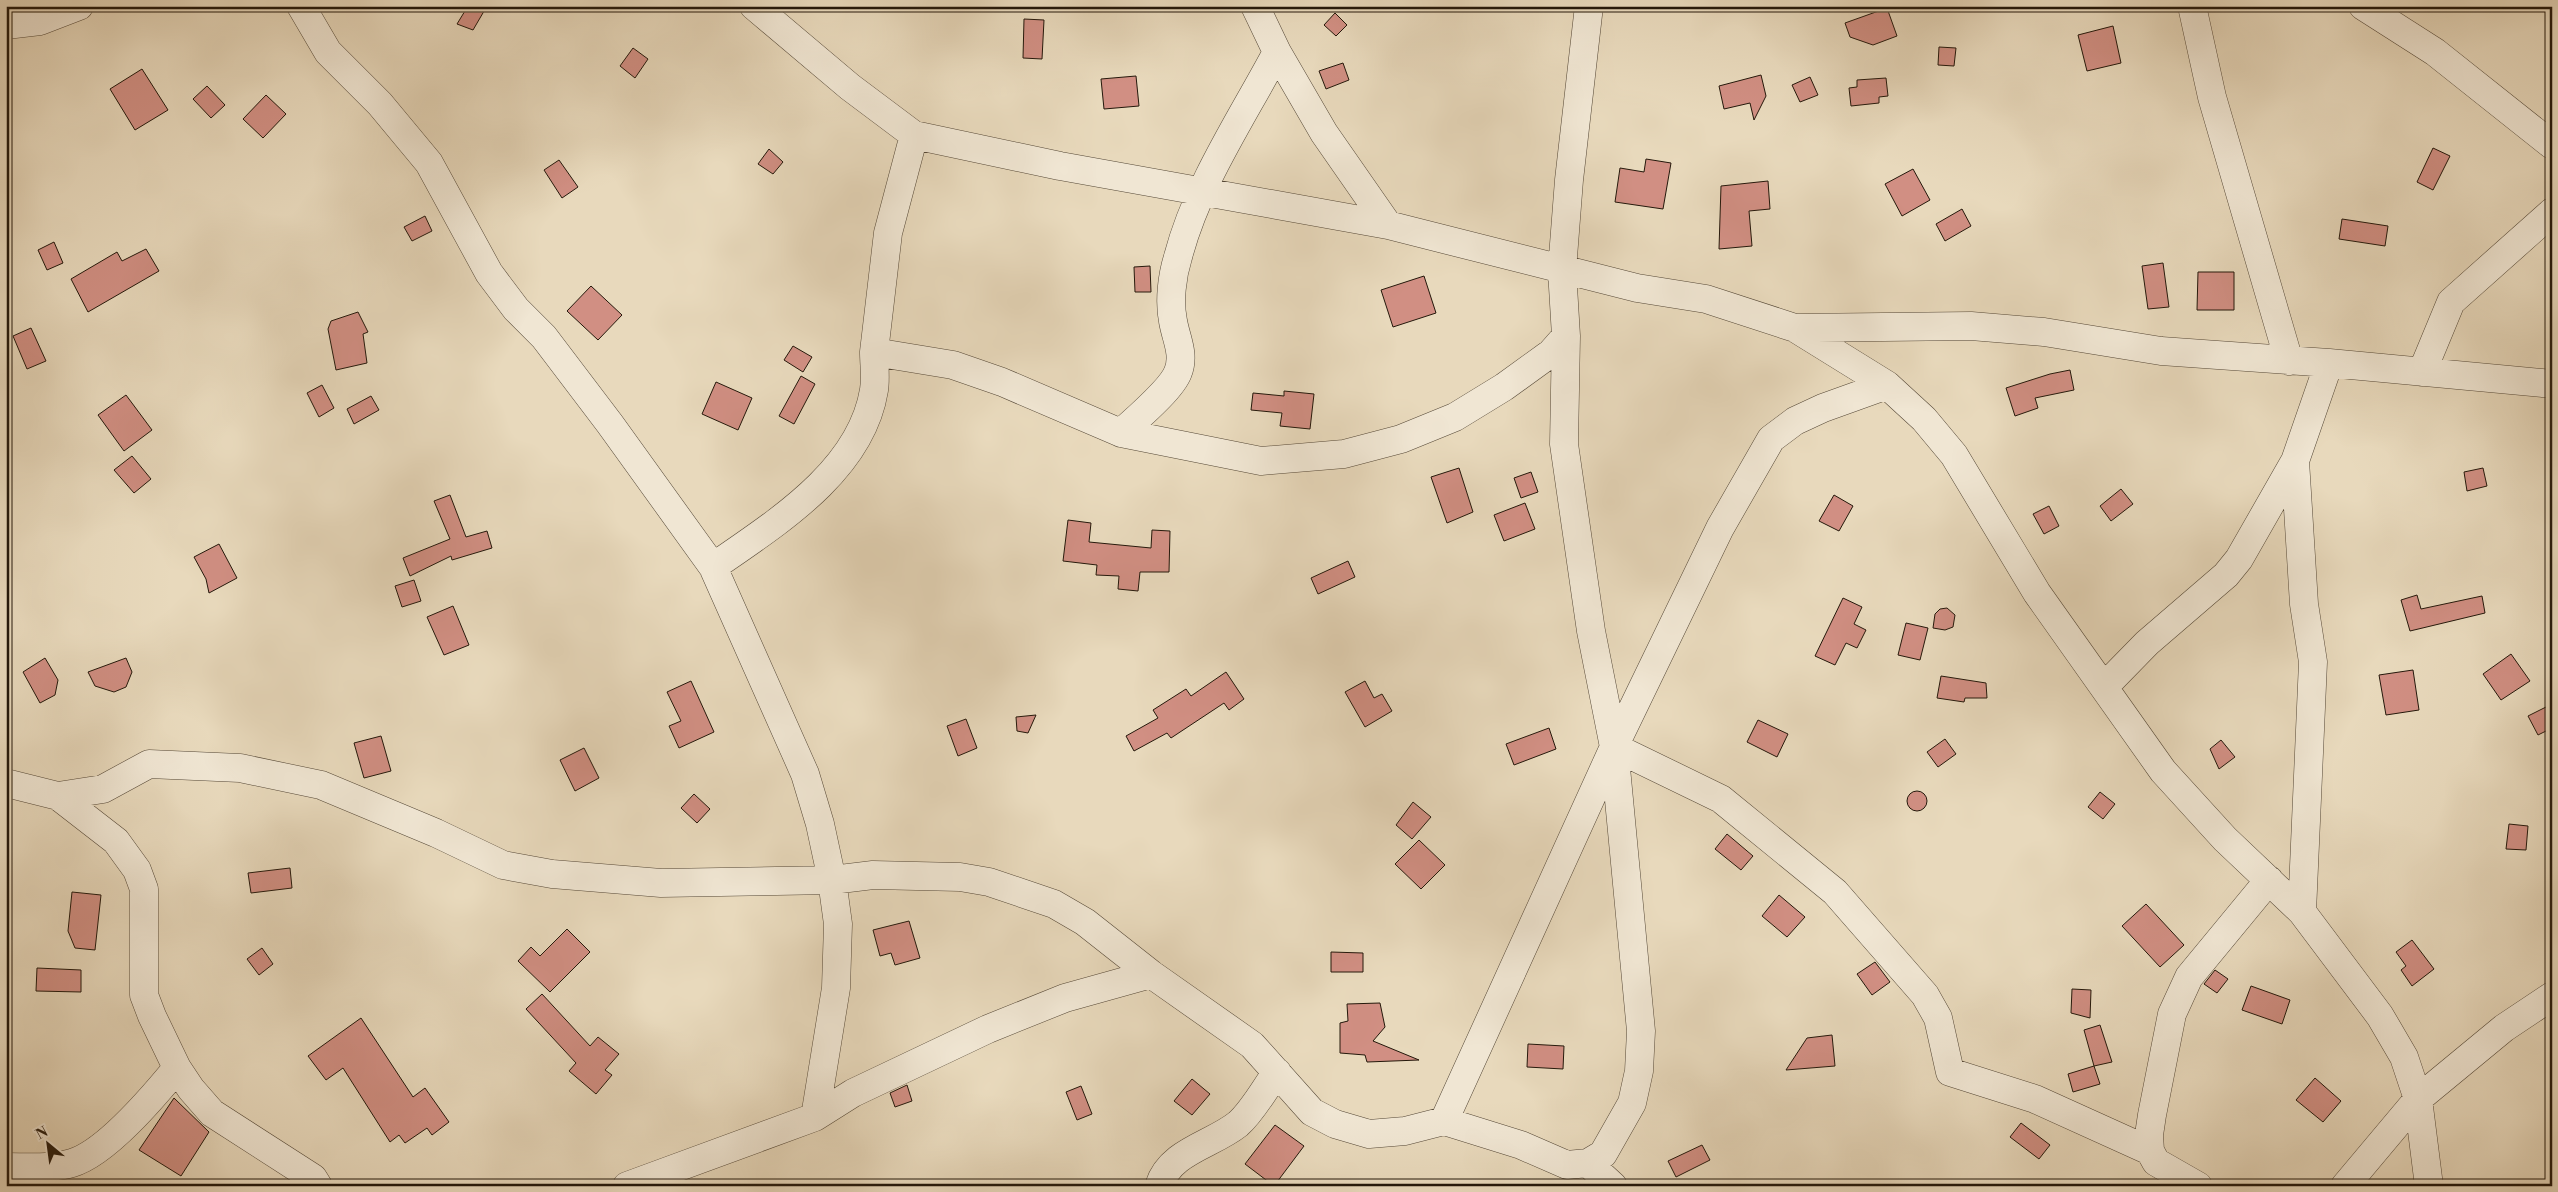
<svg xmlns="http://www.w3.org/2000/svg" width="2558" height="1192" font-family="'Libre Bodoni',serif">
	<style>
		.building { fill: #d18f83; stroke: #24180b }
		.lines { fill: none; stroke-linecap: round; stroke-linejoin: round }
		.minor-casing { stroke: #554837; stroke-width: 29 }
		.minor { stroke: #f0e6d3; stroke-width: 28 }
	</style>
	<rect width="100%" height="100%" fill="#e8d9bc"/>
	<filter id="stains"><feTurbulence type="fractalNoise" baseFrequency=".004" numOctaves="4"/><feColorMatrix values="0 0 0 0 .2 0 0 0 0 .09 0 0 0 0 .02 0 0 0 .5 -.17"/></filter>
	<radialGradient id="worn" r=".72"><stop offset=".6" stop-color="#630" stop-opacity="0"/><stop offset="1" stop-color="#630" stop-opacity=".3"/></radialGradient>
	<!-- building -->
	<path class="building" d="M 468,6 L 487,6 L 473,30 L 457,24 Z
		M 1887,8 L 1897,36 L 1873,45 L 1850,37 L 1845,23 Z
		M 1335,13 L 1347,25 L 1336,36 L 1324,25 Z
		M 1024,19 L 1044,20 L 1042,59 L 1023,58 Z
		M 2113,26 L 2121,63 L 2087,71 L 2078,35 Z
		M 1939,47 L 1956,48 L 1954,66 L 1938,65 Z
		M 633,48 L 648,59 L 635,78 L 620,66 Z
		M 1343,63 L 1349,80 L 1326,89 L 1319,71 Z
		M 142,69 L 168,110 L 135,130 L 110,89 Z
		M 1761,75 L 1766,96 L 1754,120 L 1750,103 L 1724,109 L 1719,86 Z
		M 1136,76 L 1139,106 L 1104,109 L 1101,79 Z
		M 1810,77 L 1818,95 L 1800,102 L 1792,85 Z
		M 1886,78 L 1888,96 L 1879,97 L 1879,103 L 1851,106 L 1849,88 L 1857,87 L 1857,80 Z
		M 207,86 L 225,105 L 211,118 L 193,99 Z
		M 266,95 L 286,114 L 263,138 L 243,119 Z
		M 2433,148 L 2450,156 L 2433,190 L 2417,182 Z
		M 769,149 L 783,162 L 773,174 L 758,164 Z
		M 1646,159 L 1671,163 L 1663,209 L 1615,202 L 1620,168 L 1644,172 Z
		M 559,160 L 578,187 L 562,198 L 544,170 Z
		M 1913,169 L 1930,200 L 1902,216 L 1885,184 Z
		M 1768,181 L 1770,209 L 1749,211 L 1752,246 L 1719,249 L 1721,186 Z
		M 1962,209 L 1971,226 L 1945,241 L 1936,224 Z
		M 425,216 L 432,231 L 412,241 L 404,227 Z
		M 2342,219 L 2388,226 L 2385,246 L 2339,239 Z
		M 54,242 L 63,263 L 47,270 L 38,250 Z
		M 146,249 L 159,271 L 88,312 L 71,279 L 117,252 L 122,261 Z
		M 2163,263 L 2169,307 L 2148,309 L 2142,266 Z
		M 1150,266 L 1151,292 L 1135,292 L 1134,267 Z
		M 2198,272 L 2234,272 L 2234,310 L 2197,310 Z
		M 1424,276 L 1436,313 L 1393,327 L 1381,290 Z
		M 591,286 L 622,315 L 598,340 L 567,311 Z
		M 358,312 L 368,332 L 363,334 L 367,363 L 336,370 L 328,329 L 331,321 Z
		M 31,328 L 46,361 L 27,369 L 13,336 Z
		M 793,346 L 812,357 L 803,372 L 784,360 Z
		M 2070,370 L 2074,390 L 2035,398 L 2038,408 L 2015,416 L 2006,388 L 2050,374 Z
		M 801,376 L 815,384 L 794,424 L 779,416 Z
		M 716,382 L 752,398 L 738,430 L 702,414 Z
		M 322,385 L 334,408 L 319,417 L 307,393 Z
		M 1284,391 L 1314,394 L 1310,429 L 1280,426 L 1282,413 L 1251,410 L 1253,393 L 1284,396 Z
		M 126,395 L 152,430 L 124,451 L 98,415 Z
		M 371,396 L 379,410 L 354,424 L 347,409 Z
		M 132,456 L 151,479 L 134,493 L 114,470 Z
		M 1459,468 L 1473,512 L 1447,523 L 1431,477 Z
		M 2483,468 L 2487,486 L 2467,491 L 2464,472 Z
		M 1531,472 L 1538,492 L 1521,498 L 1514,478 Z
		M 2121,489 L 2133,504 L 2111,521 L 2100,506 Z
		M 450,495 L 466,537 L 487,531 L 492,548 L 452,560 L 451,556 L 410,576 L 403,558 L 450,539 L 434,501 Z
		M 1834,495 L 1853,506 L 1839,531 L 1819,521 Z
		M 1525,503 L 1535,529 L 1504,541 L 1494,515 Z
		M 2049,506 L 2059,526 L 2044,534 L 2033,514 Z
		M 1068,520 L 1091,523 L 1089,542 L 1151,548 L 1152,530 L 1170,531 L 1169,572 L 1140,572 L 1138,591 L 1118,589 L 1119,576 L 1096,575 L 1097,565 L 1063,561 Z
		M 219,544 L 237,578 L 209,593 L 206,579 L 194,557 Z
		M 1348,561 L 1355,577 L 1318,594 L 1311,578 Z
		M 414,580 L 421,601 L 402,607 L 395,586 Z
		M 2417,595 L 2421,609 L 2482,596 L 2485,613 L 2410,631 L 2401,600 Z
		M 1843,598 L 1862,607 L 1854,624 L 1866,630 L 1857,648 L 1846,643 L 1835,665 L 1815,656 Z
		M 453,606 L 469,645 L 444,655 L 427,617 Z
		M 1947,608 L 1955,615 L 1953,627 L 1945,630 L 1933,628 L 1935,614 L 1940,609 Z
		M 1906,623 L 1928,628 L 1920,660 L 1898,655 Z
		M 2511,654 L 2530,681 L 2501,700 L 2483,674 Z
		M 45,658 L 58,680 L 55,695 L 40,703 L 23,672 Z
		M 126,658 L 132,672 L 126,687 L 114,692 L 95,686 L 88,672 Z
		M 2413,670 L 2419,710 L 2386,715 L 2379,675 Z
		M 1226,672 L 1244,699 L 1229,710 L 1224,703 L 1171,738 L 1167,733 L 1134,751 L 1126,736 L 1158,718 L 1153,710 L 1186,689 L 1191,696 Z
		M 1941,676 L 1986,683 L 1987,698 L 1965,698 L 1964,702 L 1937,698 Z
		M 691,681 L 714,732 L 679,748 L 669,726 L 681,721 L 667,692 Z
		M 1365,681 L 1374,698 L 1382,694 L 1392,711 L 1365,727 L 1345,692 Z
		M 2546,707 L 2552,718 L 2552,728 L 2538,735 L 2528,716 Z
		M 1036,715 L 1028,733 L 1017,731 L 1016,717 Z
		M 966,719 L 977,748 L 958,756 L 947,726 Z
		M 1758,720 L 1788,734 L 1777,757 L 1747,742 Z
		M 1549,728 L 1556,749 L 1514,765 L 1506,744 Z
		M 381,736 L 391,771 L 364,778 L 354,743 Z
		M 1945,739 L 1956,754 L 1938,767 L 1927,752 Z
		M 2221,740 L 2235,757 L 2219,769 L 2210,749 Z
		M 584,748 L 599,778 L 575,791 L 560,760 Z
		M1907 801a10 10 0 1 1 20 0a10 10 0 1 1-20 0Z
		M 2100,792 L 2115,804 L 2103,819 L 2088,807 Z
		M 694,794 L 710,809 L 697,823 L 681,808 Z
		M 1413,802 L 1431,817 L 1412,839 L 1396,825 Z
		M 2509,824 L 2528,826 L 2526,850 L 2506,849 Z
		M 1727,834 L 1753,856 L 1741,870 L 1715,849 Z
		M 1419,840 L 1445,865 L 1421,889 L 1395,864 Z
		M 290,868 L 292,888 L 251,893 L 248,873 Z
		M 72,892 L 101,895 L 95,950 L 75,948 L 68,931 Z
		M 1779,895 L 1805,917 L 1787,937 L 1762,916 Z
		M 2146,904 L 2184,945 L 2160,967 L 2122,926 Z
		M 909,921 L 920,958 L 895,965 L 891,953 L 880,956 L 873,930 Z
		M 567,929 L 590,952 L 550,992 L 518,961 L 531,947 L 540,956 Z
		M 2412,940 L 2434,969 L 2412,986 L 2401,970 L 2406,966 L 2396,952 Z
		M 262,948 L 273,964 L 259,975 L 247,959 Z
		M 1331,952 L 1363,953 L 1363,972 L 1331,972 Z
		M 1875,962 L 1890,982 L 1872,995 L 1857,974 Z
		M 37,968 L 81,970 L 81,992 L 36,991 Z
		M 2215,970 L 2228,979 L 2217,993 L 2204,984 Z
		M 2251,986 L 2290,1000 L 2282,1024 L 2242,1010 Z
		M 2072,989 L 2091,990 L 2090,1018 L 2071,1013 Z
		M 542,994 L 590,1046 L 598,1037 L 619,1054 L 605,1070 L 612,1075 L 596,1094 L 569,1071 L 576,1063 L 526,1009 Z
		M 1380,1003 L 1385,1027 L 1373,1041 L 1419,1060 L 1367,1062 L 1365,1055 L 1340,1053 L 1340,1023 L 1348,1021 L 1347,1004 Z
		M 361,1018 L 413,1097 L 425,1088 L 449,1122 L 432,1135 L 427,1128 L 405,1143 L 399,1135 L 390,1142 L 343,1068 L 326,1080 L 308,1056 Z
		M 2100,1025 L 2112,1062 L 2094,1066 L 2084,1030 Z
		M 1832,1035 L 1835,1066 L 1786,1070 L 1807,1038 Z
		M 1528,1044 L 1564,1046 L 1563,1069 L 1527,1067 Z
		M 2094,1066 L 2100,1084 L 2073,1092 L 2068,1074 Z
		M 2315,1078 L 2341,1101 L 2323,1122 L 2296,1100 Z
		M 1192,1079 L 1210,1094 L 1192,1115 L 1174,1101 Z
		M 907,1085 L 912,1101 L 895,1107 L 890,1093 Z
		M 1081,1086 L 1092,1114 L 1077,1120 L 1066,1092 Z
		M 174,1098 L 209,1132 L 181,1176 L 139,1150 Z
		M 2021,1123 L 2050,1145 L 2039,1159 L 2010,1137 Z
		M 1275,1125 L 1304,1146 L 1274,1186 L 1245,1164 Z
		M 1702,1145 L 1710,1160 L 1676,1177 L 1668,1161 Z"/>
	<g class="lines">
		<defs>
			<path id="minor" d="M 301,6 L 328,52 L 380,104 L 429,163 L 489,273 L 516,309 L 544,337 L 610,424 L 713,567 L 805,774 L 820,824 L 832,880 L 838,924 L 836,988 L 815,1117 L 627,1186
				M 754,6 L 850,87 L 914,135 L 888,233 L 874,352
				M 1255,6 L 1277,52 L 1324,133 L 1388,225
				M 2192,6 L 2212,97 L 2289,361
				M 2363,6 L 2435,52 L 2552,145
				M 6,25 L 40,21 L 79,6
				M 914,135 L 1060,166 L 1388,225 L 1637,288 L 1706,299 L 1795,328 L 1887,385 L 1924,419 L 1954,455 L 2037,593 L 2163,771 L 2225,839 L 2302,912 L 2380,1016 L 2404,1057 L 2418,1099 L 2345,1186
				M 1795,328 L 1971,326 L 2044,332 L 2161,351 L 2329,363 L 2552,384
				M 2422,372 L 2451,302 L 2552,212
				M 1121,433 C 1136,419 1172,389 1178,372 C 1185,354 1176,339 1173,321 C 1169,301 1172,276 1178,257 C 1197,184 1242,118 1277,52
				M 2295,461 L 2304,604 L 2313,662 L 2302,912
				M 713,567 C 776,523 861,471 874,390 C 876,378 874,364 874,352 L 953,365 L 1002,382 L 1121,433 L 1261,461 L 1344,454 L 1401,439 L 1455,417 L 1504,387 L 1551,353 L 1566,336
				M 2104,687 L 2147,643 L 2226,575 L 2239,559 L 2295,461 L 2329,363
				M 1614,747 L 1721,799 L 1835,892 L 1925,995 L 1938,1018 L 1950,1072 L 2035,1099 L 2150,1151
				M 6,783 L 58,796 L 103,789 L 149,764 L 240,768 L 321,785 L 436,833 L 503,865 L 552,874 L 661,883 L 832,880 L 873,875 L 960,877 L 989,882 L 1054,904 L 1085,922 L 1151,974 L 1252,1045 L 1312,1112 L 1335,1124 L 1369,1134 L 1405,1131 L 1444,1121 L 1521,1145 L 1567,1165 L 1588,1163 L 1603,1154 L 1632,1103 L 1639,1071 L 1641,1031 L 1614,747 L 1591,631 L 1564,444 L 1566,336 L 1562,270 L 1569,180 L 1589,6
				M 58,796 L 116,841 L 137,870 L 144,889 L 144,995 L 152,1016 L 177,1068 L 191,1089 L 212,1113 L 313,1178 L 318,1186
				M 815,1117 L 853,1093 L 988,1029 L 1065,998 L 1151,974
				M 1444,1121 L 1614,747 L 1720,528 L 1771,439 L 1795,421 L 1823,408 L 1887,385
				M 1588,1163 L 1613,1186
				M 6,1167 C 28,1167 51,1169 72,1163 C 106,1153 154,1096 177,1068
				M 1159,1186 C 1170,1151 1212,1145 1238,1124 C 1253,1111 1265,1088 1277,1072
				M 2198,1186 L 2156,1162 L 2150,1151 L 2149,1135 L 2152,1115 L 2172,1014 L 2189,977 L 2269,880
				M 2429,1186 L 2418,1099 L 2504,1028 L 2552,996"/>
		</defs>
		<!-- minor casing -->
		<use href="#minor" class="minor-casing"/>
		<!-- minor -->
		<use href="#minor" class="minor"/>
	</g>
	<!-- margin -->
	<rect width="2558" height="1192" fill="none" stroke="#e8d9bc" stroke-width="25"/>
	<rect x="8" y="8" width="2543" height="1177" fill="none" stroke="#24180b" stroke-width="2.5"/>
	<rect x="12" y="12" width="2533" height="1167" fill="none" stroke="#24180b"/>
	<!-- north arrow -->
	<g transform="translate(48 1144) rotate(331)" stroke="#f0e6d3" stroke-width="4" paint-order="stroke">
	<path d="M0-4L9 19L0 12L-9 19Z" fill="#24180b"/>
	<text y="-8" font-size="14" font-weight="bold" text-anchor="middle" fill="#24180b">N</text>
	</g>
	<rect width="100%" height="100%" filter="url(#stains)"/>
	<rect width="100%" height="100%" fill="url(#worn)"/>
</svg>
